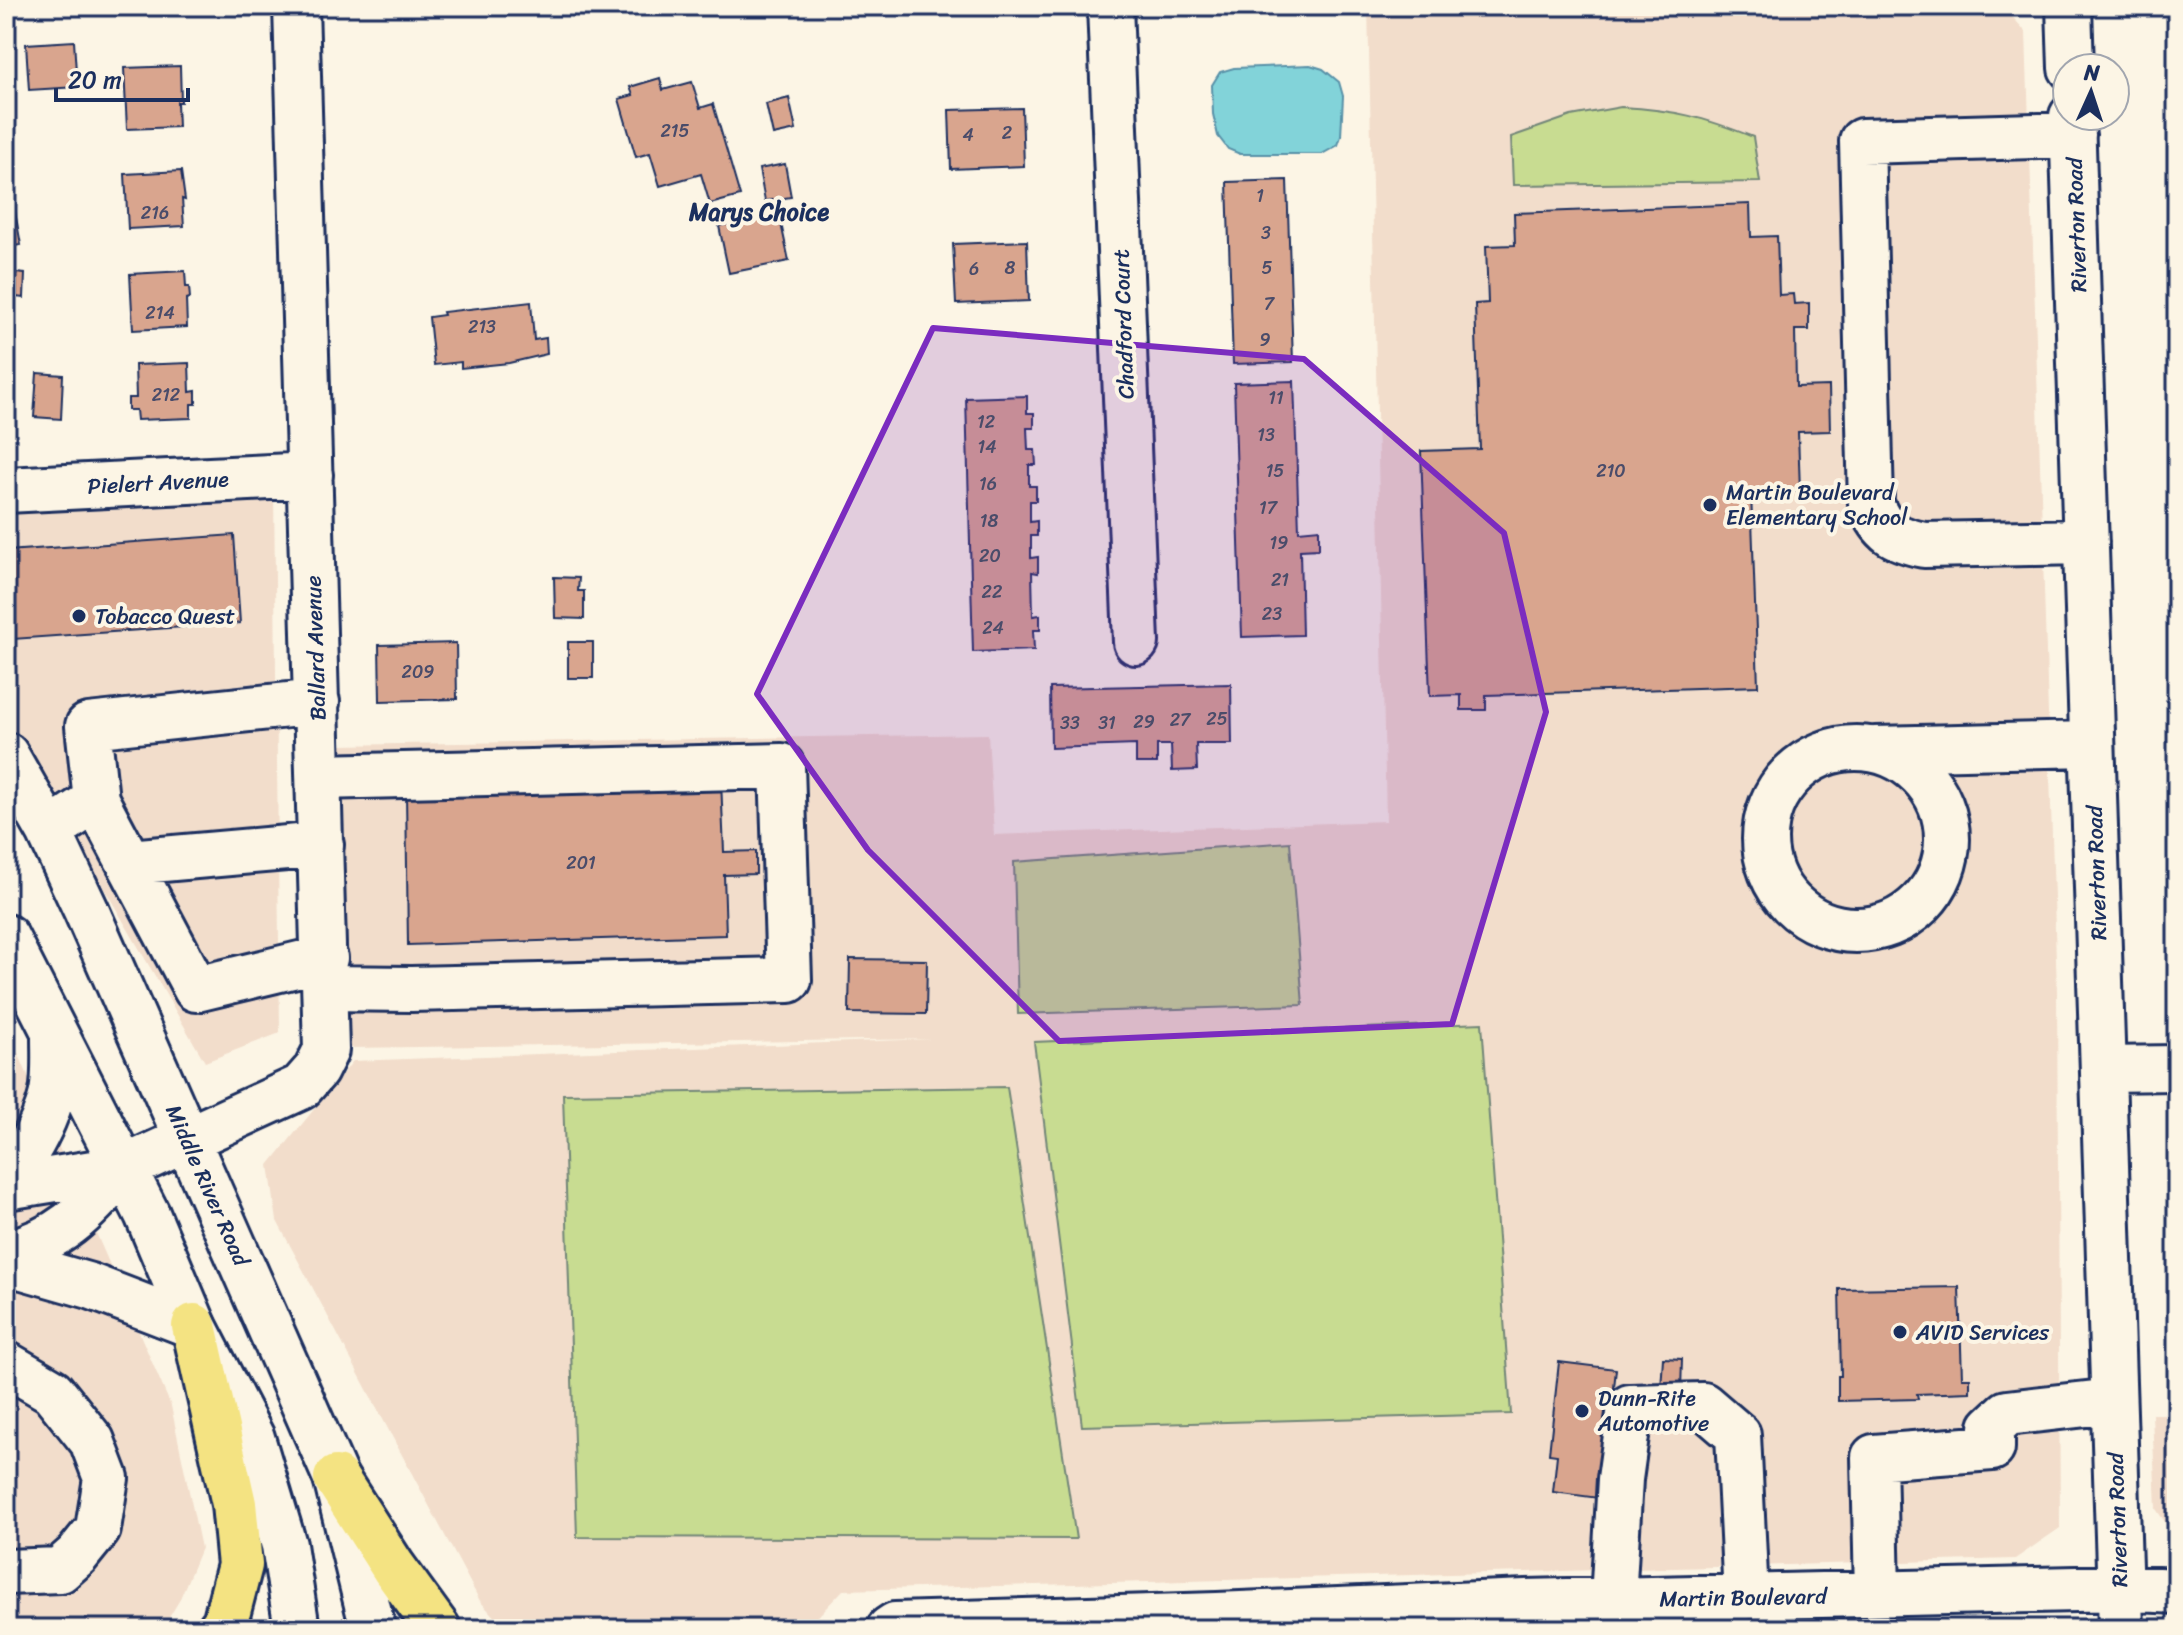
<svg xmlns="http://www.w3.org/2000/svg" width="2183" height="1635" font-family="Sriracha,sans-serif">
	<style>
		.built { fill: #f2ddcb }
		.green { fill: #c8dc91; stroke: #728678; stroke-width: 2 }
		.water { fill: #82d3d9; stroke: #5991a8; stroke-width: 2 }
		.building { fill: #d9a58e; stroke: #1b2f5e; stroke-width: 2 }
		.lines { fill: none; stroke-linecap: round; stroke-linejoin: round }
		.minor-casing { stroke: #1b2f5e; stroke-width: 50 }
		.major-casing { stroke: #1b2f5e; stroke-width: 50 }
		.minor { stroke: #fcf5e5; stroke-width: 44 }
		.major { stroke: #f4e382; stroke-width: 44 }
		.marked { fill: #7b2cbf; fill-opacity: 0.2; stroke: #7b2cbf; stroke-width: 6; stroke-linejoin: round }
		.poi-dot { fill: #1b2f5e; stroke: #fcf5e5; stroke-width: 3 }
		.labels { text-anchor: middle; stroke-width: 8; stroke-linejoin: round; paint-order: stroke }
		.number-label { font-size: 18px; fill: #4a4c6a }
		.street-label { font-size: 22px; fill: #1b2f5e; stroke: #fcf5e5 }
		.poi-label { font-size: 22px; fill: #1b2f5e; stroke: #fcf5e5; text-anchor: start }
		.neighbourhood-label { font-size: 24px; font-weight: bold; fill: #1b2f5e; stroke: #fcf5e5 }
	</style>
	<rect width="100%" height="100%" fill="#fcf5e5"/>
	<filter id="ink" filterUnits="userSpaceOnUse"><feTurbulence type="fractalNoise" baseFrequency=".0125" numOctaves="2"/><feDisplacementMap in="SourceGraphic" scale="16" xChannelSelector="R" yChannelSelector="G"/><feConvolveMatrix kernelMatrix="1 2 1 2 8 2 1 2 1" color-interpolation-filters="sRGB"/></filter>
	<g filter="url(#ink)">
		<!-- built -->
		<path class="built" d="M 1368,6 L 2007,11 L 2026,32 L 2057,991 L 2060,1528 L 2015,1559 L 843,1590 L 806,1629 L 505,1629 L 480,1601 L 277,1221 L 269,1165 L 353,1061 L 931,1039 L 350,1048 L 338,745 L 988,734 L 994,835 L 1386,821 Z
			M 274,491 L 280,1033 L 205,1062 L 6,719 L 6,514 Z
			M 6,1025 L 171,1406 L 201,1548 L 179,1601 L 162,1629 L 6,1629 Z
			M 2152,1414 L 2177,1414 L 2177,1539 L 2156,1509 Z"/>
		<!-- green -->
		<path class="green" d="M 1621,107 C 1675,110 1703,117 1753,137 L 1760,182 L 1513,185 L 1511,137 L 1571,116 Z
			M 1290,842 L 1303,1005 L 1018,1014 L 1014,862 Z
			M 1482,1023 L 1511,1414 L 1082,1426 L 1034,1042 Z
			M 1007,1087 L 1076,1539 L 577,1537 L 563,1094 Z"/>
		<!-- water -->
		<path class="water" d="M 1310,65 L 1323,69 L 1339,82 L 1343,96 L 1341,136 L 1338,145 L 1322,154 L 1240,154 L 1228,149 L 1218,136 L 1213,114 L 1212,85 L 1220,72 L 1234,68 Z"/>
		<!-- building -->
		<path class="building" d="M 74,41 L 77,87 L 29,90 L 26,44 Z
			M 180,66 L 181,102 L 177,102 L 178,127 L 127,129 L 124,68 Z
			M 660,78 L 663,90 L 692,82 L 700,108 L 713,104 L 740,196 L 710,204 L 701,174 L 660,186 L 650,153 L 636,157 L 619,99 L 633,95 L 630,87 Z
			M 789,98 L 796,130 L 773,135 L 766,104 Z
			M 1022,108 L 1024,166 L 951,169 L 949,110 Z
			M 785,164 L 791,197 L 765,201 L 759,169 Z
			M 181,171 L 185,200 L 182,199 L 184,226 L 128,229 L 125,174 Z
			M 8,173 L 21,245 L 6,247 L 6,174 Z
			M 1287,180 L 1293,362 L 1233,364 L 1227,182 Z
			M 1750,204 L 1751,237 L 1777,236 L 1779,295 L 1793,294 L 1794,304 L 1809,303 L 1809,330 L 1795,330 L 1796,387 L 1829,386 L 1830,431 L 1798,432 L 1800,491 L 1751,492 L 1758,686 L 1486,695 L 1486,710 L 1461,710 L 1461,695 L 1430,696 L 1421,451 L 1480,449 L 1475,304 L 1488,303 L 1486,246 L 1515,245 L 1514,213 Z
			M 779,214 L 789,261 L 729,273 L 719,226 Z
			M 2174,227 L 2177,227 L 2177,284 L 2174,284 Z
			M 1027,241 L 1029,301 L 956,304 L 953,244 Z
			M 185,271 L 186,287 L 189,287 L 190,298 L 186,299 L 187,327 L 133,330 L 130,274 Z
			M 6,272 L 25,274 L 24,298 L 6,296 Z
			M 531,302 L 534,340 L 546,338 L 547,354 L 509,363 L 461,368 L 461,362 L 434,365 L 429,317 L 444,315 L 443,312 Z
			M 189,363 L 190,392 L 196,391 L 196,404 L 191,404 L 191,418 L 137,420 L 136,410 L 128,410 L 128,398 L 136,398 L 135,365 Z
			M 37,373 L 63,375 L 61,419 L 34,417 Z
			M 1294,381 L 1299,531 L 1319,529 L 1319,549 L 1300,550 L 1302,635 L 1242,637 L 1234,383 Z
			M 1027,396 L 1027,413 L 1034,413 L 1034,428 L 1027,428 L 1028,450 L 1035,450 L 1036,465 L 1029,465 L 1029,486 L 1036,486 L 1036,501 L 1030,501 L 1030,522 L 1037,521 L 1037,536 L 1031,536 L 1031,558 L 1038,557 L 1038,573 L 1032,572 L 1033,616 L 1040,615 L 1040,630 L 1033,630 L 1034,650 L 973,652 L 966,398 Z
			M 234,535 L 240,623 L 13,639 L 7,551 Z
			M 554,577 L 579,578 L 578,591 L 584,591 L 584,619 L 555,618 Z
			M 568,642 L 593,642 L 593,678 L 568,678 Z
			M 456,643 L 457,699 L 380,701 L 379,645 Z
			M 1231,684 L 1232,744 L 1196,744 L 1197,770 L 1172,771 L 1171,745 L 1157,745 L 1157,763 L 1136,763 L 1136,745 L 1051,748 L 1050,688 Z
			M 721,780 L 724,852 L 756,851 L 756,874 L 724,875 L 726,935 L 408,945 L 406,791 Z
			M 850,959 L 927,960 L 926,1014 L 849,1013 Z
			M 1959,1287 L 1962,1378 L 1970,1378 L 1970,1392 L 1917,1394 L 1918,1399 L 1838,1401 L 1838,1376 L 1841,1376 L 1839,1289 Z
			M 1663,1358 L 1682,1359 L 1681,1390 L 1661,1389 Z
			M 1559,1362 L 1616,1369 L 1606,1460 L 1598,1498 L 1553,1492 L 1557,1455 L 1549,1454 Z"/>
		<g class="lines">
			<defs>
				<path id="minor" d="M 1110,6 L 1136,642
					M 2069,6 L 2071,68
					M 2072,116 L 2121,1629
					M 2073,135 L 1862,141 L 1871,504 C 1882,532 1894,539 1924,545 L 2086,542
					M 6,490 L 310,475
					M1765 839a91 91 0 1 1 182 0a91 91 0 1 1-182 0Z
					M 1875,749 L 2092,744
					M 6,755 L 49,831 L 86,910 L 336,1478 L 373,1629
					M 319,777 L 782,766 L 789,980 L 411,989 L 326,988
					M 96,800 L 196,989 L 325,958
					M 49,831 L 96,800 L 88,726 L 317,702
					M 129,862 L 321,845
					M 6,937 L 147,1214 L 194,1326 L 252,1438 L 284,1545 L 297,1629
					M 2103,1069 L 2177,1068
					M 6,1173 C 27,1163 51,1109 53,1086 C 55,1069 54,1052 54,1035
					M 6,1187 L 124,1168 L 301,1087 L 316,1070 L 326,1050 L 296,6
					M 6,1253 C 64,1239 86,1211 124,1168
					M 6,1262 L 90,1286 L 194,1326
					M 6,1364 L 52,1391 L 92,1441 L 106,1478 L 98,1529 L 77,1555 L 60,1570 L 6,1572
					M 1877,1594 L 1874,1457 L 1992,1448 L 1992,1427 L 2007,1413 L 2113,1401
					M 1613,1600 L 1620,1479 L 1630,1407 L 1703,1405 L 1738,1435 L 1746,1597
					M 889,1629 L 895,1625 L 1217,1615 L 1526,1602 L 2119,1588 L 2177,1591"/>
				<path id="major" d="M 194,1326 L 234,1504 L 240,1565 L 225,1623 L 220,1629
					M 336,1478 L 393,1567 L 438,1629"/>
			</defs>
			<!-- minor casing -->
			<use href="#minor" class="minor-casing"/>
			<!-- major casing -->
			<use href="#major" class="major-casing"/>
			<!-- minor -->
			<use href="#minor" class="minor"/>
			<!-- major -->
			<use href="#major" class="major"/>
		</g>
	</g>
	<!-- marked area -->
	<path class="marked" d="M 933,328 L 1304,359 L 1504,533 L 1546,712 L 1452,1024 L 1059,1041 L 868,850 L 757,694 Z"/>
	<!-- markers -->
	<g class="poi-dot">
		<circle cx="1710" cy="505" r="8"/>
		<circle cx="79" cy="616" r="8"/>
		<circle cx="1900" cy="1332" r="8"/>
		<circle cx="1582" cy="1411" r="8"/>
	</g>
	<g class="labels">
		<!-- number labels -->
		<g class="number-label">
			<text x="675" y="137">215</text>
			<text x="1007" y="139">2</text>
			<text x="968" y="141">4</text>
			<text x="1260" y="202">1</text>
			<text x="155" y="219">216</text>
			<text x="1266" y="239">3</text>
			<text x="1010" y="274">8</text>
			<text x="1267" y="274">5</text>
			<text x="974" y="275">6</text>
			<text x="1269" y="310">7</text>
			<text x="160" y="319">214</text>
			<text x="482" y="333">213</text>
			<text x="1265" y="346">9</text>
			<text x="166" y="401">212</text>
			<text x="1276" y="404">11</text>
			<text x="986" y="428">12</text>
			<text x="1266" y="441">13</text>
			<text x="987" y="453">14</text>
			<text x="1275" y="477">15</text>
			<text x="1611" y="477">210</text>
			<text x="988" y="490">16</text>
			<text x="1268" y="514">17</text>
			<text x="989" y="527">18</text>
			<text x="1279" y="549">19</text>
			<text x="990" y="562">20</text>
			<text x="1280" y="586">21</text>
			<text x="992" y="598">22</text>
			<text x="1272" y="620">23</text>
			<text x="993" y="634">24</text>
			<text x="418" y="678">209</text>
			<text x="1217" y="725">25</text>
			<text x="1180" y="726">27</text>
			<text x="1144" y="728">29</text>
			<text x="1070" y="729">33</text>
			<text x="1107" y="729">31</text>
			<text x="581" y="869">201</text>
		</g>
		<!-- street labels -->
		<g class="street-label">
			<text transform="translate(2076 225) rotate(-92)" y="8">Riverton Road</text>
			<text transform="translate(1123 324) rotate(-92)" y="8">Chadford Court</text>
			<text transform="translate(158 482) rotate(-3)" y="8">Pielert Avenue</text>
			<text transform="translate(315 648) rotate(-92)" y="8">Ballard Avenue</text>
			<text transform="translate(2096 873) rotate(-92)" y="8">Riverton Road</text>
			<text transform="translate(208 1185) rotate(66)" y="8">Middle River Road</text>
			<text transform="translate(2117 1520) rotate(-92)" y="8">Riverton Road</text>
			<text transform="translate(1743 1597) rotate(-1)" y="8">Martin Boulevard</text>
		</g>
		<!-- poi labels -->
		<g class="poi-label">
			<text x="1726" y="500">Martin Boulevard<tspan x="1726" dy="25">Elementary School</tspan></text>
			<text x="95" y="624">Tobacco Quest</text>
			<text x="1916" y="1340">AVID Services</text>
			<text x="1598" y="1406">Dunn-Rite<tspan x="1598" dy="25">Automotive</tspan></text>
		</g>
		<!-- neighbourhood labels -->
		<g class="neighbourhood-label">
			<text x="759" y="220">Marys Choice</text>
		</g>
	</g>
	<!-- margin -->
	<rect width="2183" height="1635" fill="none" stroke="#fcf5e5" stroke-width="32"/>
	<rect x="16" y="16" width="2151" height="1603" fill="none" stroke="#1b2f5e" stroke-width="3" filter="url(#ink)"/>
	<!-- north arrow -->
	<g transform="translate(2091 92) rotate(3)"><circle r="38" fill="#fcf5e5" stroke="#a2a6af" stroke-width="2"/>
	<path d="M0-6L14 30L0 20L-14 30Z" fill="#1b2f5e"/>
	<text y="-12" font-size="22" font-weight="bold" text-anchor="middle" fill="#1b2f5e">N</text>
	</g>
	<!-- scale -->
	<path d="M56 88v12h132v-12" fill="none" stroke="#1b2f5e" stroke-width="4"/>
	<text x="68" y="88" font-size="24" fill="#1b2f5e" stroke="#fcf5e5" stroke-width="6" paint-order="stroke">20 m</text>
</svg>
